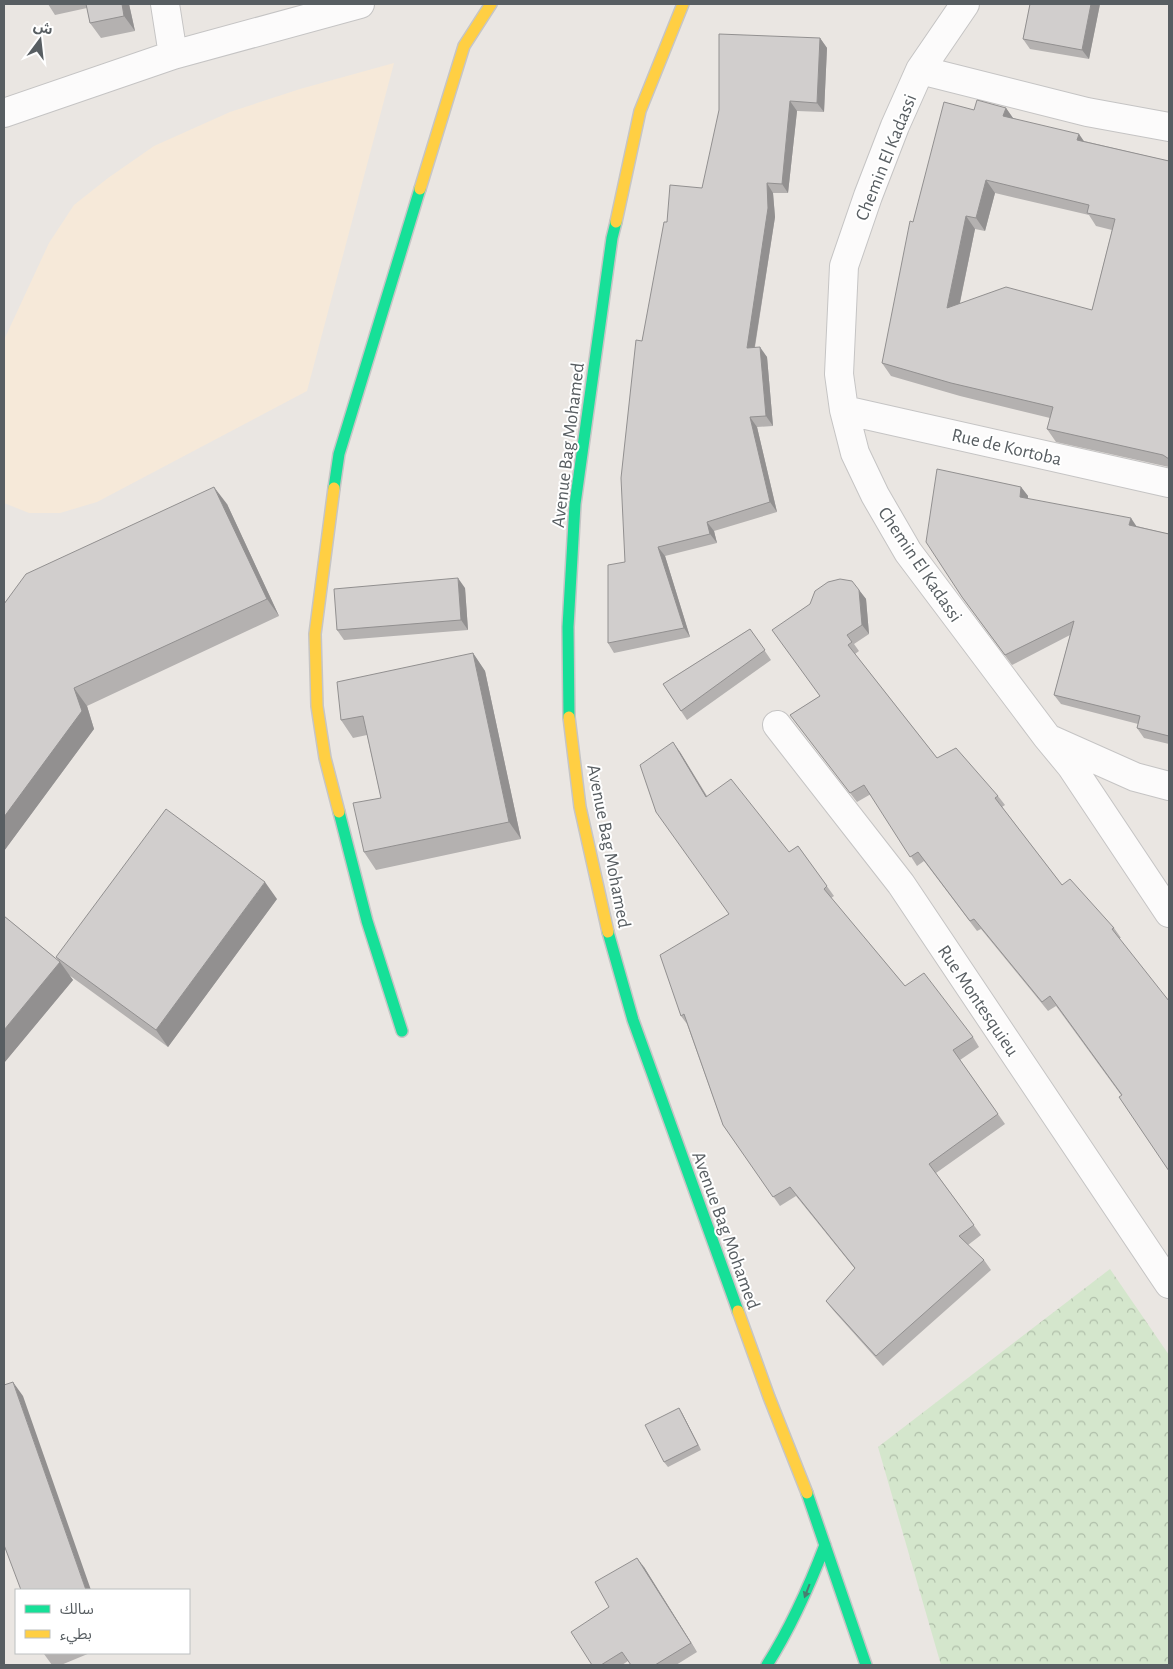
<svg xmlns="http://www.w3.org/2000/svg" width="1173" height="1669" font-family="'Alegreya Sans','Noto Sans Arabic',sans-serif">
	<style>
		.commercial { fill: #f6e9d9 }
		.park { fill: url(#park-crowns) }
		.lines { fill: none; stroke-linecap: round; stroke-linejoin: round }
		.street-casing { stroke: #c5c4c4; stroke-width: 30 }
		.fast-casing { stroke: #c6c5c5; stroke-width: 14 }
		.slow-casing { stroke: #c6c5c5; stroke-width: 14 }
		.street { stroke: #fcfbfb; stroke-width: 28 }
		.fast { stroke: #16e098; stroke-width: 11 }
		.slow { stroke: #ffcf43; stroke-width: 11 }
		.wall { fill: #b4b1b0; fill-rule: evenodd }
		.shaded-wall { fill: #929090 }
		.building { fill: #d1cecd; stroke: #929090; fill-rule: evenodd }
		.oneway { fill: #487e70 }
		.labels { text-anchor: middle; stroke-width: 4; stroke-linejoin: round; paint-order: stroke }
		.street-label { font-size: 19px; fill: #585e62; stroke: #fff }
	</style>
	<defs>
		<pattern id="park-crowns" width="20" height="18" patternUnits="userSpaceOnUse" patternTransform="scale(1.25)"><rect width="20" height="18" fill="#d4e6cc"/><path d="M2 6a3 3 0 1 1 6 0M12 15a3 3 0 1 1 6 0" fill="none" stroke="#afbea9"/></pattern>
	</defs>
	<rect width="100%" height="100%" fill="#eae6e2"/>
	<!-- commercial -->
	<path class="commercial" d="M 394,63 L 307,391 L 97,502 L 60,513 L 29,513 L 4,503 L 4,340 L 49,243 L 74,205 L 108,178 L 154,146 L 230,112 L 300,89 Z"/>
	<!-- park -->
	<path class="park" d="M 1110,1269 L 1169,1355 L 1169,1665 L 941,1665 L 878,1447 Z"/>
	<g class="lines">
		<defs>
			<path id="street" d="M 165,4 L 173,55
				M 965,4 L 920,70 L 895,126 L 868,196 L 844,266 L 839,374 L 844,410 L 855,453 L 875,495 L 908,552 L 1047,737 L 1071,766 L 1169,913
				M 920,70 L 1087,112 L 1169,127
				M 4,113 L 173,55 L 360,4
				M 844,410 L 1169,483
				M 777,725 L 901,884 L 1169,1284
				M 1052,740 L 1135,777 L 1169,786"/>
			<path id="fast" d="M 334,488 L 339,454 L 420,189
				M 569,717 L 568,627 L 575,504 L 612,238 L 616,222
				M 339,812 L 367,921 L 402,1031
				M 608,932 L 633,1020 L 738,1311
				M 807,1493 L 866,1665
				M 767,1665 C 791,1627 809,1587 825,1545"/>
			<path id="slow" d="M 420,189 L 464,46 L 491,4
				M 616,222 L 640,111 L 683,4
				M 334,488 L 315,634 L 317,706 L 325,758 L 339,812
				M 569,717 L 580,807 L 608,932
				M 738,1311 L 769,1397 L 807,1493"/>
		</defs>
		<!-- street casing -->
		<use href="#street" class="street-casing"/>
		<!-- fast casing -->
		<use href="#fast" class="fast-casing"/>
		<!-- slow casing -->
		<use href="#slow" class="slow-casing"/>
		<!-- street -->
		<use href="#street" class="street"/>
		<!-- fast -->
		<use href="#fast" class="fast"/>
		<!-- slow -->
		<use href="#slow" class="slow"/>
	</g>
	<!-- wall -->
	<path class="wall" d="M 48,4 L 129,4 L 135,31 L 101,38 L 90,23 L 87,8 L 55,15 Z
		M 1030,4 L 1100,4 L 1089,59 L 1030,49 L 1023,39 Z
		M 820,38 L 827,48 L 824,112 L 797,111 L 788,193 L 773,193 L 775,217 L 755,347 L 767,357 L 773,426 L 757,427 L 777,512 L 714,531 L 717,543 L 665,556 L 690,637 L 614,653 L 608,643 L 625,562 L 642,341 L 667,222 L 702,188 Z
		M 1006,108 L 1013,118 L 1084,141 L 1169,161 L 1169,467 L 1056,442 L 1047,429 L 1050,418 L 960,396 L 891,376 L 882,363 L 913,222 L 974,110 ZM 995,193 L 1089,215 L 1096,226 L 1112,230 L 1092,310 L 960,303 L 975,229 L 985,231 Z
		M 1021,487 L 1028,496 L 1028,499 L 1169,534 L 1169,744 L 1144,738 L 1137,728 L 1138,724 L 1061,704 L 1054,695 L 1070,635 L 1012,665 L 962,597 Z
		M 227,504 L 279,616 L 87,706 L 94,729 L 4,851 L 4,604 Z
		M 465,588 L 468,630 L 344,640 L 337,630 Z
		M 859,590 L 866,599 L 869,634 L 854,644 L 859,651 L 855,654 L 937,758 L 998,796 L 1005,805 L 1002,807 L 1062,885 L 1114,928 L 1121,938 L 1120,938 L 1121,1095 L 1056,1006 L 1048,1011 L 981,929 L 977,931 L 924,861 L 917,866 L 871,794 L 857,802 L 790,715 L 820,696 Z
		M 750,629 L 771,660 L 687,720 L 663,684 Z
		M 473,653 L 485,671 L 521,839 L 376,870 L 364,852 L 381,798 L 367,735 L 353,738 L 341,720 Z
		M 680,752 L 707,796 L 789,852 L 798,846 L 834,896 L 831,898 L 905,986 L 973,1037 L 979,1047 L 960,1060 L 1005,1124 L 936,1173 L 981,1235 L 968,1245 L 984,1260 L 991,1270 L 883,1366 L 833,1310 L 826,1301 L 855,1269 L 796,1196 L 780,1206 L 723,1125 L 687,1024 L 681,1016 L 729,914 Z
		M 277,899 L 168,1047 L 69,975 L 73,980 L 4,1063 L 4,916 L 59,961 L 56,957 Z
		M 679,1408 L 682,1413 L 701,1450 L 668,1467 L 664,1462 Z
		M 644,1567 L 697,1652 L 676,1665 L 631,1665 L 628,1661 L 622,1665 L 592,1665 L 609,1607 Z
		M 48,1653 L 90,1653 L 61,1665 L 52,1665 L 44,1654 Z"/>
	<!-- shaded-wall -->
	<path class="shaded-wall" d="M 122,4 L 129,4 L 135,31 L 124,16 Z
		M 1091,4 L 1100,4 L 1089,59 L 1082,50 Z
		M 820,38 L 827,48 L 824,112 L 817,103 Z
		M 790,101 L 797,111 L 788,193 L 782,184 Z
		M 1006,108 L 1015,121 L 1003,116 Z
		M 1079,134 L 1088,147 L 1077,140 Z
		M 986,180 L 995,193 L 985,231 L 976,218 Z
		M 767,183 L 773,193 L 775,217 L 753,357 L 747,348 Z
		M 966,216 L 975,229 L 956,321 L 947,308 Z
		M 760,347 L 767,357 L 773,426 L 766,416 Z
		M 750,417 L 757,427 L 777,512 L 770,502 Z
		M 214,487 L 227,504 L 279,616 L 267,599 Z
		M 1021,487 L 1028,496 L 1027,507 L 1020,497 Z
		M 1131,518 L 1137,527 L 1129,525 Z
		M 707,522 L 714,531 L 717,543 L 710,534 Z
		M 658,547 L 665,556 L 690,637 L 684,628 Z
		M 458,578 L 465,588 L 468,630 L 461,620 Z
		M 859,590 L 866,599 L 869,634 L 862,625 Z
		M 473,653 L 485,671 L 521,839 L 509,822 Z
		M 74,688 L 87,706 L 94,729 L 4,851 L 4,817 Z
		M 673,742 L 680,752 L 713,807 L 706,797 Z
		M 265,882 L 277,899 L 168,1047 L 156,1030 Z
		M 60,962 L 73,980 L 4,1063 L 4,1030 Z
		M 13,1382 L 23,1396 L 91,1590 L 86,1590 Z
		M 679,1408 L 682,1413 L 701,1450 L 698,1445 Z
		M 637,1558 L 644,1567 L 697,1652 L 691,1643 Z"/>
	<!-- building -->
	<path class="building" d="M 86,4 L 122,4 L 124,16 L 90,23 Z
		M 1030,4 L 1091,4 L 1082,50 L 1023,39 Z
		M 719,34 L 820,38 L 817,103 L 790,101 L 782,184 L 767,183 L 768,208 L 747,348 L 760,347 L 766,416 L 750,417 L 770,502 L 707,522 L 710,534 L 658,547 L 684,628 L 608,643 L 608,565 L 625,562 L 621,478 L 636,340 L 642,341 L 664,222 L 667,222 L 670,185 L 702,188 L 719,110 Z
		M 977,100 L 1006,108 L 1003,116 L 1079,134 L 1077,140 L 1169,161 L 1169,459 L 1163,455 L 1047,429 L 1053,407 L 951,383 L 882,363 L 910,221 L 913,222 L 944,102 L 974,110 ZM 986,180 L 1089,205 L 1087,213 L 1115,219 L 1092,310 L 1006,287 L 947,308 L 966,216 L 976,218 Z
		M 937,469 L 1021,487 L 1020,497 L 1131,518 L 1129,525 L 1169,534 L 1169,736 L 1137,728 L 1140,716 L 1054,695 L 1074,621 L 1005,655 L 962,597 L 926,542 Z
		M 214,487 L 267,599 L 74,688 L 82,711 L 4,817 L 4,604 L 26,574 Z
		M 458,578 L 461,620 L 337,630 L 334,589 Z
		M 840,579 L 852,581 L 859,590 L 862,625 L 847,635 L 852,642 L 848,645 L 937,758 L 956,748 L 998,796 L 995,798 L 1062,885 L 1070,879 L 1114,928 L 1112,929 L 1169,1001 L 1169,1171 L 1119,1097 L 1122,1095 L 1050,996 L 1042,1002 L 974,919 L 970,921 L 918,852 L 910,857 L 864,785 L 850,793 L 790,715 L 820,696 L 772,630 L 810,604 L 815,591 L 828,582 Z
		M 750,629 L 765,650 L 681,711 L 663,684 Z
		M 473,653 L 509,822 L 364,852 L 353,803 L 381,798 L 363,716 L 341,720 L 337,682 Z
		M 673,742 L 706,797 L 731,779 L 789,852 L 798,846 L 827,886 L 824,889 L 905,986 L 924,973 L 973,1037 L 953,1050 L 998,1114 L 929,1164 L 974,1225 L 959,1236 L 984,1260 L 876,1356 L 826,1301 L 855,1268 L 790,1187 L 773,1197 L 723,1125 L 684,1014 L 681,1016 L 660,955 L 729,914 L 656,812 L 640,765 Z
		M 166,809 L 265,882 L 156,1030 L 56,957 Z
		M 4,916 L 60,962 L 4,1030 Z
		M 13,1382 L 86,1590 L 21,1590 L 4,1545 L 4,1385 Z
		M 679,1408 L 698,1445 L 664,1462 L 645,1425 Z
		M 637,1558 L 691,1643 L 655,1665 L 631,1665 L 622,1652 L 601,1665 L 592,1665 L 571,1632 L 609,1607 L 595,1582 Z"/>
	<!-- one-way arrows -->
	<defs><path id="oneway-solid" d="M-6-.8H1V-3.2L6.5 0L1 3.2V.8H-6Z" transform="scale(1.25)"/></defs>
	<use class="oneway" href="#oneway-solid" transform="translate(807 1591) rotate(111)"/>
	<g class="labels">
		<!-- street labels -->
		<g class="street-label">
			<text transform="translate(885 157) rotate(-68)" y="7">Chemin El Kadassi</text>
			<text transform="translate(567 445) rotate(-83)" y="7">Avenue Bag Mohamed</text>
			<text transform="translate(1007 446) rotate(13)" y="7">Rue de Kortoba</text>
			<text transform="translate(921 564) rotate(56)" y="7">Chemin El Kadassi</text>
			<text transform="translate(610 846) rotate(79)" y="7">Avenue Bag Mohamed</text>
			<text transform="translate(979 1000) rotate(56)" y="7">Rue Montesquieu</text>
			<text transform="translate(727 1230) rotate(70)" y="7">Avenue Bag Mohamed</text>
		</g>
	</g>
	<!-- border -->
	<rect width="1173" height="1669" fill="none" stroke="#585e62" stroke-width="10"/>
	<!-- legend -->
	<rect x="15" y="1589" width="175" height="65" fill="#ffffff" stroke="#bcbfc0"/>
	<rect x="25" y="1605" width="25" height="8" fill="#16e098" stroke="#bcbfc0"/>
	<text x="60" y="1614" font-size="15" fill="#585e62">سالك</text>
	<rect x="25" y="1630" width="25" height="8" fill="#ffcf43" stroke="#bcbfc0"/>
	<text x="60" y="1639" font-size="15" fill="#585e62">بطيء</text>
	<!-- north arrow -->
	<g transform="translate(40 40) rotate(15)" stroke="#ffffff" stroke-width="4" paint-order="stroke">
	<path d="M0-4L9 19L0 12L-9 19Z" fill="#585e62"/>
	<text y="-8" font-size="14" font-weight="bold" text-anchor="middle" fill="#585e62">ش</text>
	</g>
</svg>
